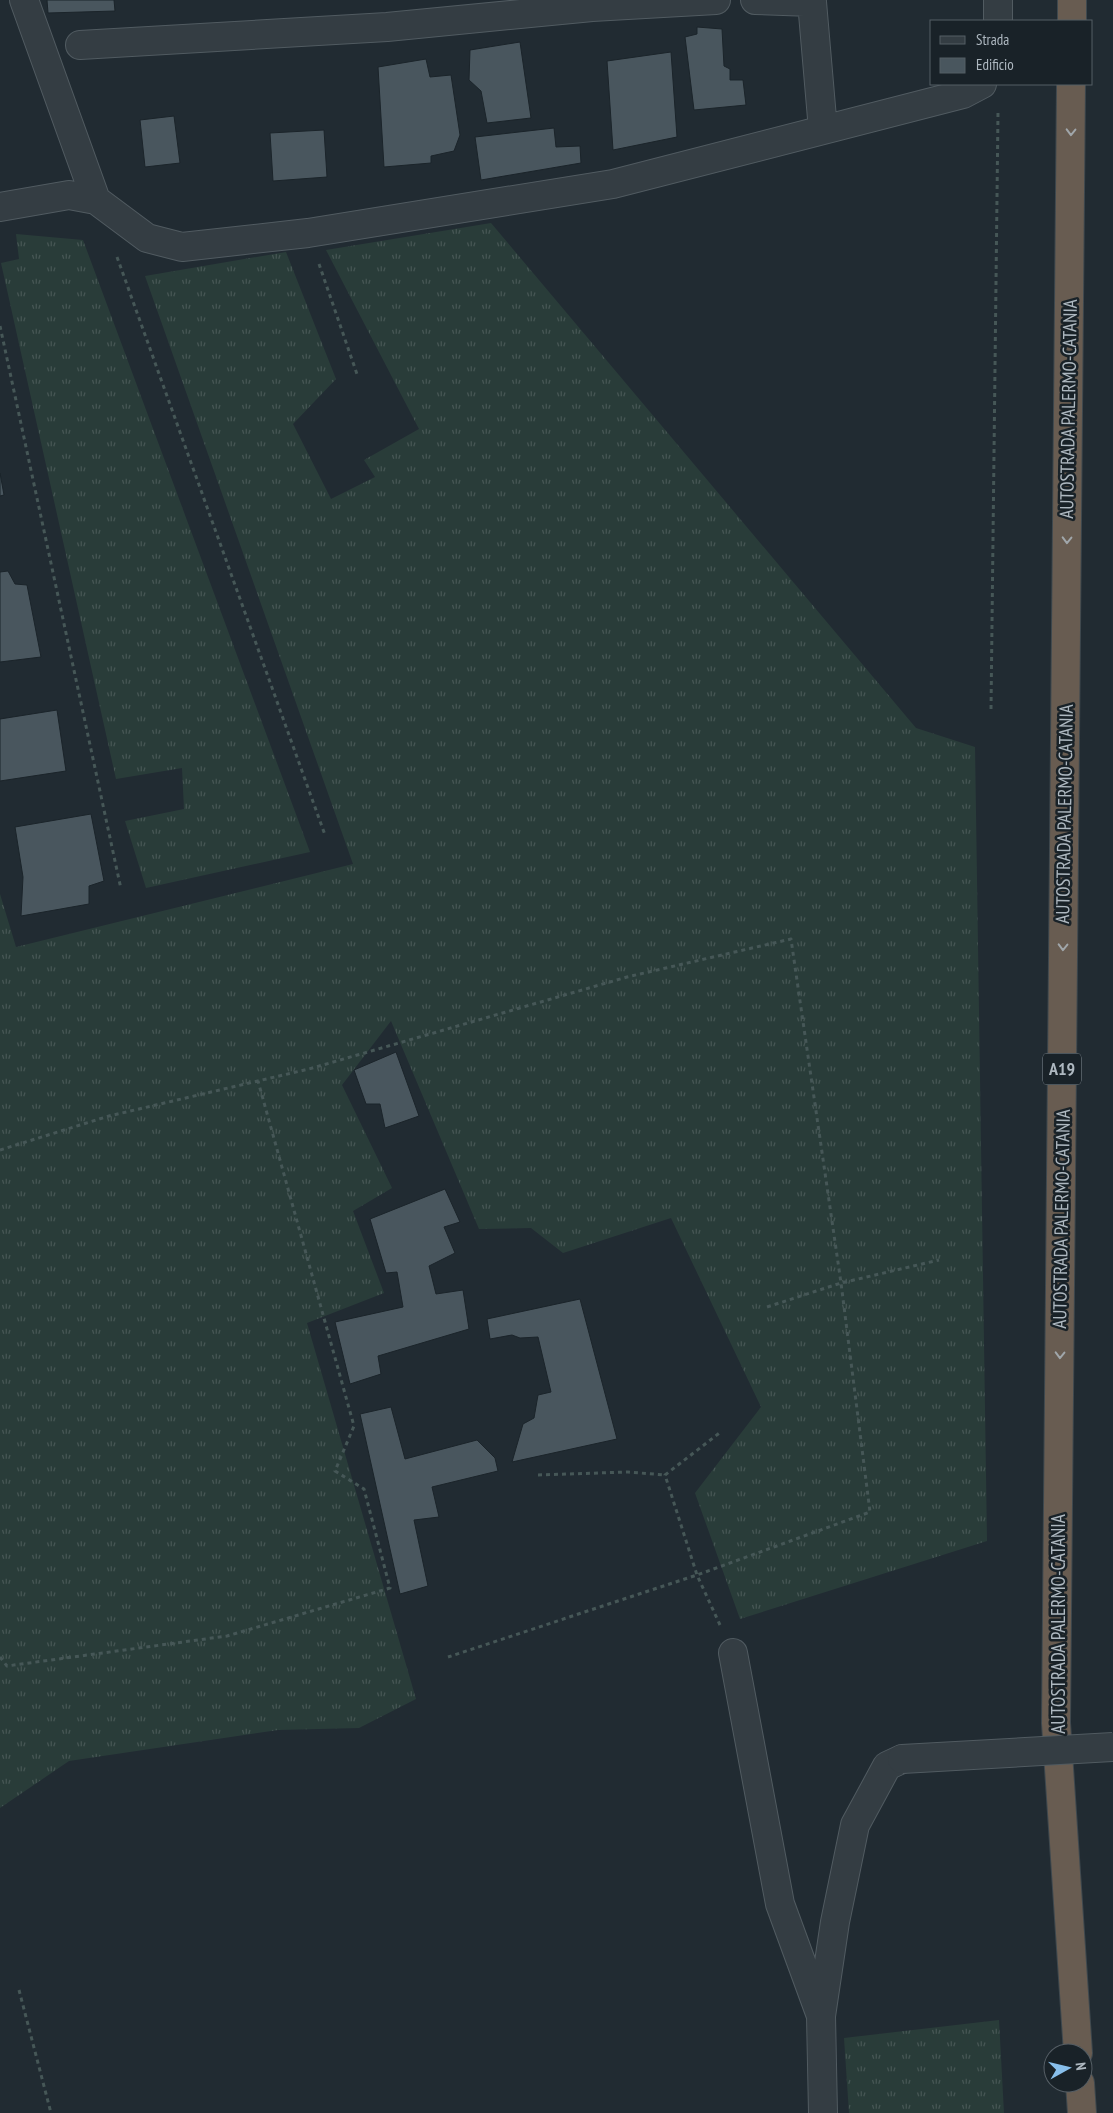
<svg xmlns="http://www.w3.org/2000/svg" width="1113" height="2113" font-family="'PT Sans Narrow',sans-serif">
	<style>
		.grass { fill: url(#grass-tufts) }
		.building { fill: #49565e; stroke: #1b242a }
		.lines { fill: none; stroke-linecap: round; stroke-linejoin: round }
		.street-casing { stroke: #515b61; stroke-width: 30 }
		.highway-casing { stroke: #3e484e; stroke-width: 30 }
		.path { stroke: #465757; stroke-width: 3; stroke-dasharray: 4 4; stroke-linecap: butt }
		.street { stroke: #343d43; stroke-width: 28 }
		.highway { stroke: #685c51; stroke-width: 28 }
		.street-bridge-casing { stroke: #515b61; stroke-width: 30; stroke-linecap: butt }
		.street-bridge { stroke: #343d43; stroke-width: 28 }
		.oneway { stroke: #a0a6aa }
		.labels { text-anchor: middle; stroke-width: 5; stroke-linejoin: round; paint-order: stroke }
		.shield { fill: #192228; stroke: #818b92; stroke-width: 1 }
		.shield-label { font-size: 18px; font-weight: bold; fill: #aeb8c0 }
		.street-label { font-size: 19px; fill: #aeb8c0; stroke: #192228 }
	</style>
	<defs>
		<pattern id="grass-tufts" width="24" height="20" patternUnits="userSpaceOnUse" patternTransform="scale(1.25)"><rect width="24" height="20" fill="#293c39"/><path d="M3 7l-1-3M5 7V3M7 7l1-3M15 17l-1-3M17 17v-4M19 17l1-3" fill="none" stroke="#465654"/></pattern>
	</defs>
	<rect width="100%" height="100%" fill="#212b32"/>
	<!-- grass -->
	<path class="grass" d="M 491,223 L 916,728 L 975,747 L 987,1541 L 740,1619 L 695,1493 L 761,1407 L 671,1218 L 563,1253 L 531,1228 L 479,1229 L 391,1021 L 342,1085 L 392,1188 L 353,1211 L 384,1293 L 307,1323 L 416,1699 L 359,1728 L 278,1730 L 69,1761 L 0,1808 L 0,894 L 16,947 L 353,864 L 145,276 L 286,252 L 336,379 L 293,424 L 331,499 L 375,477 L 364,460 L 419,429 L 326,250 Z
		M 16,234 L 83,240 L 310,852 L 146,888 L 125,821 L 184,809 L 182,768 L 116,779 L 1,263 L 19,259 Z
		M 999,2020 L 1004,2113 L 849,2113 L 844,2038 Z"/>
	<!-- building -->
	<path class="building" d="M 47,0 L 114,0 L 115,11 L 48,13 Z
		M 697,27 L 722,29 L 724,66 L 730,69 L 730,80 L 743,80 L 746,105 L 694,110 L 685,37 L 697,34 Z
		M 520,42 L 531,118 L 487,123 L 481,91 L 469,80 L 470,50 Z
		M 671,52 L 677,137 L 613,150 L 607,61 Z
		M 426,59 L 430,77 L 451,75 L 460,135 L 454,151 L 431,156 L 431,163 L 384,167 L 378,67 Z
		M 174,116 L 180,163 L 145,167 L 140,120 Z
		M 554,128 L 556,147 L 580,146 L 581,163 L 481,180 L 475,137 Z
		M 324,130 L 327,177 L 273,181 L 270,133 Z
		M 0,473 L 4,495 L 0,496 Z
		M 8,571 L 15,584 L 27,585 L 41,657 L 0,662 L 0,572 Z
		M 57,710 L 66,771 L 0,781 L 0,719 Z
		M 91,814 L 104,881 L 89,886 L 89,904 L 21,916 L 23,877 L 15,827 Z
		M 396,1052 L 419,1116 L 385,1128 L 380,1104 L 366,1104 L 354,1070 Z
		M 445,1189 L 460,1222 L 444,1227 L 455,1253 L 429,1266 L 436,1294 L 463,1290 L 469,1329 L 378,1356 L 381,1374 L 350,1384 L 335,1322 L 403,1307 L 397,1272 L 386,1273 L 370,1219 Z
		M 580,1299 L 617,1439 L 512,1462 L 523,1424 L 534,1418 L 538,1395 L 551,1392 L 538,1337 L 520,1338 L 512,1335 L 490,1339 L 487,1319 Z
		M 391,1407 L 405,1459 L 477,1440 L 495,1458 L 498,1471 L 432,1487 L 439,1517 L 414,1520 L 428,1586 L 400,1594 L 360,1414 Z"/>
	<g class="lines">
		<defs>
			<path id="street" d="M 24,0 L 96,200
				M 755,0 L 812,2 L 823,130
				M 998,21 L 998,0
				M 80,45 L 387,27 L 592,7 L 716,0
				M 0,207 L 69,195 L 96,200 L 147,238 L 182,247 L 308,233 L 613,184 L 963,94 L 982,84
				M 733,1653 L 780,1904 L 821,2016
				M 823,2113 L 821,2016 L 835,1922 L 855,1825 L 887,1766 L 902,1759"/>
			<path id="highway" d="M 1072,21 L 1072,0
				M 1071,84 L 1056,1723 L 1078,2053
				M 1080,2083 L 1082,2113"/>
		</defs>
		<!-- street casing -->
		<use href="#street" class="street-casing"/>
		<!-- highway casing -->
		<use href="#highway" class="highway-casing"/>
		<!-- path -->
		<path class="path" d="M 117,257 L 325,835
			M 319,264 L 358,377
			M 0,326 L 121,889
			M 991,709 L 998,112
			M 0,1150 L 109,1116 L 309,1069 L 627,977 L 791,939 L 841,1283 L 870,1512 L 697,1575 L 448,1657
			M 767,1307 L 841,1283 L 939,1260
			M 538,1475 L 628,1472 L 665,1475
			M 720,1625 L 697,1575 L 665,1475 L 722,1431
			M 0,1657 L 7,1666 L 227,1636 L 390,1588 L 364,1489 L 335,1471 L 354,1426 L 258,1081
			M 19,1990 L 51,2113"/>
		<!-- street -->
		<use href="#street" class="street"/>
		<!-- highway -->
		<use href="#highway" class="highway"/>
		<defs>
			<path id="street-bridge" d="M 902,1759 L 1113,1747"/>
		</defs>
		<!-- street-bridge casing -->
		<use href="#street-bridge" class="street-bridge-casing"/>
		<!-- street-bridge -->
		<use href="#street-bridge" class="street-bridge"/>
	</g>
	<!-- one-way arrows -->
	<defs><path id="oneway-chevron" d="M-2-3.5L2.5 0L-2 3.5" fill="none" stroke-width="1.6" stroke-linecap="round" stroke-linejoin="round" transform="scale(1.25)"/></defs>
	<g class="oneway">
		<use href="#oneway-chevron" transform="translate(1071 132) rotate(91)"/>
		<use href="#oneway-chevron" transform="translate(1067 540) rotate(91)"/>
		<use href="#oneway-chevron" transform="translate(1063 947) rotate(91)"/>
		<use href="#oneway-chevron" transform="translate(1060 1355) rotate(91)"/>
	</g>
	<g class="labels">
		<!-- shield labels -->
		<rect class="shield" x="1043" y="1053.5" width="38" height="31" rx="4"/>
		<g class="shield-label">
			<text x="1062" y="1075">A19</text>
		</g>
		<!-- street labels -->
		<g class="street-label">
			<text transform="translate(1068 409) rotate(-89)" y="7">AUTOSTRADA PALERMO-CATANIA</text>
			<text transform="translate(1064 814) rotate(-89)" y="7">AUTOSTRADA PALERMO-CATANIA</text>
			<text transform="translate(1061 1219) rotate(-89)" y="7">AUTOSTRADA PALERMO-CATANIA</text>
			<text transform="translate(1058 1624) rotate(-90)" y="7">AUTOSTRADA PALERMO-CATANIA</text>
		</g>
	</g>
	<!-- legend -->
	<rect x="930" y="20" width="162" height="65" fill="#192228" stroke="#555e65"/>
	<rect x="940" y="36" width="25" height="8" fill="#343d43" stroke="#555e65"/>
	<text x="976" y="45" font-size="15" fill="#aeb8c0">Strada</text>
	<rect x="940" y="58" width="25" height="15" fill="#49565e" stroke="#555e65"/>
	<text x="976" y="70" font-size="15" fill="#aeb8c0">Edificio</text>
	<!-- north arrow -->
	<g transform="translate(1068 2068) rotate(82)"><circle r="24" fill="#192228" stroke="#555e65"/>
	<path d="M0-4L9 19L0 12L-9 19Z" fill="#88bfeb"/>
	<text y="-8" font-size="14" font-weight="bold" text-anchor="middle" fill="#aeb8c0">N</text>
	</g>
</svg>
